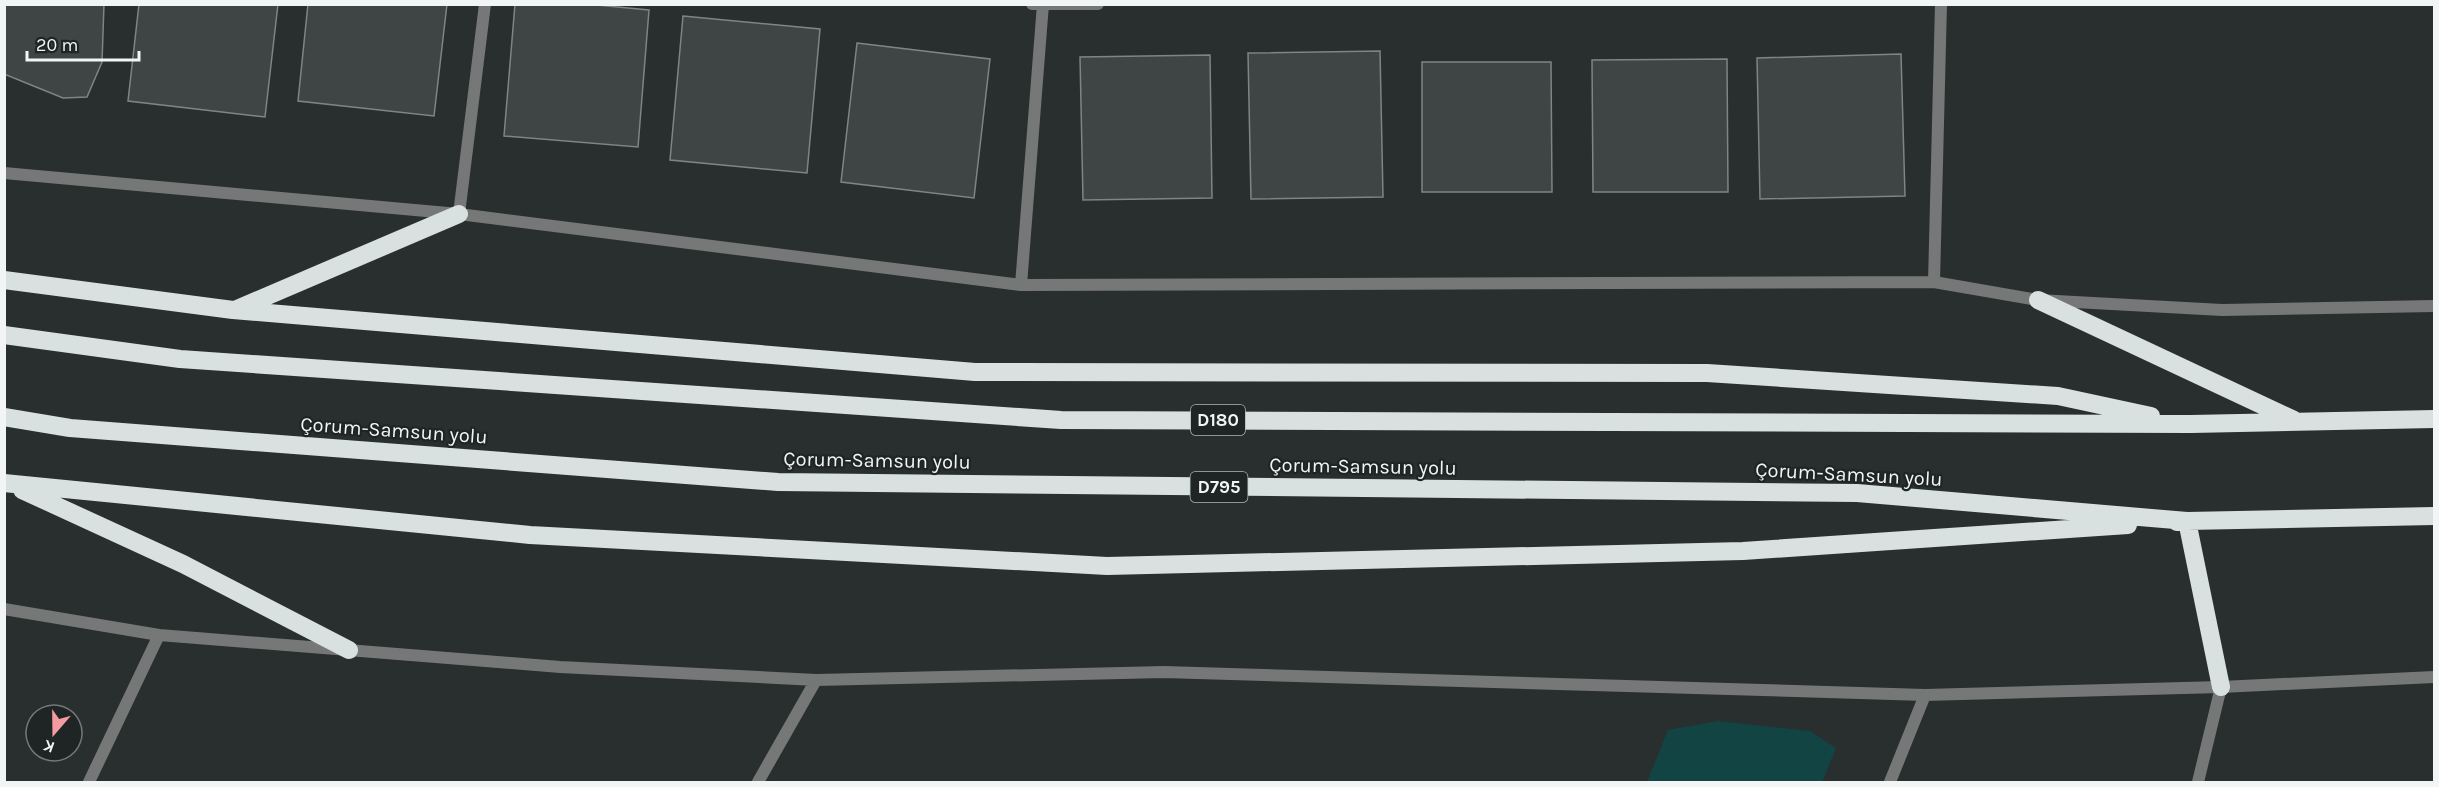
<svg xmlns="http://www.w3.org/2000/svg" width="2439" height="787" font-family="Karla,sans-serif">
	<style>
		.green { fill: #134444 }
		.building { fill: #3f4444; stroke: #7f8585; stroke-width: 1.5 }
		.lines { fill: none; stroke-linecap: round; stroke-linejoin: round }
		.street { stroke: #757877; stroke-width: 12 }
		.highway { stroke: #d9e0e0; stroke-width: 18 }
		.labels { text-anchor: middle; stroke-width: 4.5; stroke-linejoin: round; paint-order: stroke }
		.shield { fill: #1f2424; stroke: #b2b6b6; stroke-width: 1.5 }
		.shield-label { font-size: 18px; font-weight: bold; fill: #f1f5f5 }
		.street-label { font-size: 20px; fill: #f1f5f5; stroke: #1f2424 }
	</style>
	<rect width="100%" height="100%" fill="#292e2e"/>
	<!-- green -->
	<path class="green" d="M 1718,721 L 1810,731 L 1836,748 L 1822,782 L 1647,782 L 1668,730 Z"/>
	<!-- building -->
	<path class="building" d="M 4,4 L 104,4 L 102,62 L 87,97 L 63,98 L 4,74 Z
		M 139,4 L 278,4 L 265,117 L 128,101 Z
		M 308,4 L 447,4 L 434,116 L 298,101 Z
		M 515,4 L 586,4 L 649,10 L 638,147 L 504,136 Z
		M 683,16 L 820,29 L 807,173 L 670,160 Z
		M 857,43 L 990,59 L 974,198 L 841,182 Z
		M 1380,51 L 1383,197 L 1251,199 L 1248,53 Z
		M 1901,54 L 1905,196 L 1760,199 L 1757,58 Z
		M 1210,55 L 1212,198 L 1083,200 L 1080,57 Z
		M 1727,59 L 1728,192 L 1593,192 L 1592,60 Z
		M 1422,62 L 1551,62 L 1552,192 L 1422,192 Z"/>
	<g class="lines">
		<!-- street -->
		<path class="street" d="M 1032,4 L 1098,4
			M 4,173 L 459,214 L 1021,285 L 1934,282 L 2038,300 L 2222,310 L 2434,306
			M 459,214 L 485,4
			M 1934,282 L 1941,4
			M 1021,285 L 1043,4
			M 4,609 L 159,635 L 560,667 L 816,680 L 1164,672 L 1925,695 L 2221,687 L 2434,677
			M 89,782 L 159,635
			M 758,782 L 816,680
			M 1890,782 L 1925,695
			M 2198,782 L 2221,687"/>
		<!-- highway -->
		<path class="highway" d="M 4,280 L 233,310 L 975,372 L 1707,373 L 2058,396 L 2151,416
			M 2038,300 L 2294,420
			M 237,309 L 459,214
			M 4,335 L 180,359 L 1061,420 L 2191,424 L 2434,419
			M 4,417 L 70,428 L 778,482 L 1857,493 L 2187,521 L 2434,516
			M 4,483 L 530,535 L 1107,566 L 1743,551 L 2128,525
			M 22,490 L 183,564 L 349,650
			M 2177,522 L 2187,521 L 2221,687"/>
	</g>
	<g class="labels">
		<!-- shield labels -->
		<g class="shield">
			<rect x="1191" y="405" width="54" height="30" rx="4.5"/>
			<rect x="1190.5" y="472" width="57" height="30" rx="4.5"/>
		</g>
		<g class="shield-label">
			<text x="1218" y="426">D180</text>
			<text x="1219" y="493">D795</text>
		</g>
		<!-- street labels -->
		<g class="street-label">
			<text transform="translate(394 430) rotate(4)" y="7">Çorum-Samsun yolu</text>
			<text transform="translate(877 460) rotate(1)" y="7">Çorum-Samsun yolu</text>
			<text transform="translate(1363 466) rotate(1)" y="7">Çorum-Samsun yolu</text>
			<text transform="translate(1849 474) rotate(3)" y="7">Çorum-Samsun yolu</text>
		</g>
	</g>
	<!-- border -->
	<rect width="2439" height="787" fill="none" stroke="#f1f5f5" stroke-width="12"/>
	<!-- north arrow -->
	<g transform="translate(54 733) rotate(200)"><circle r="28" fill="#1f2424" stroke="#737878" stroke-width="1.5"/>
	<path d="M0-4.5L10 22L0 15L-10 22Z" fill="#f49aa1"/>
	<text y="-9" font-size="16" font-weight="bold" text-anchor="middle" fill="#f1f5f5">K</text>
	</g>
	<!-- scale -->
	<path d="M27 51v9h112v-9" fill="none" stroke="#f1f5f5" stroke-width="3"/>
	<text x="36" y="51" font-size="18" fill="#f1f5f5" stroke="#1f2424" stroke-width="4.5" paint-order="stroke">20 m</text>
</svg>
